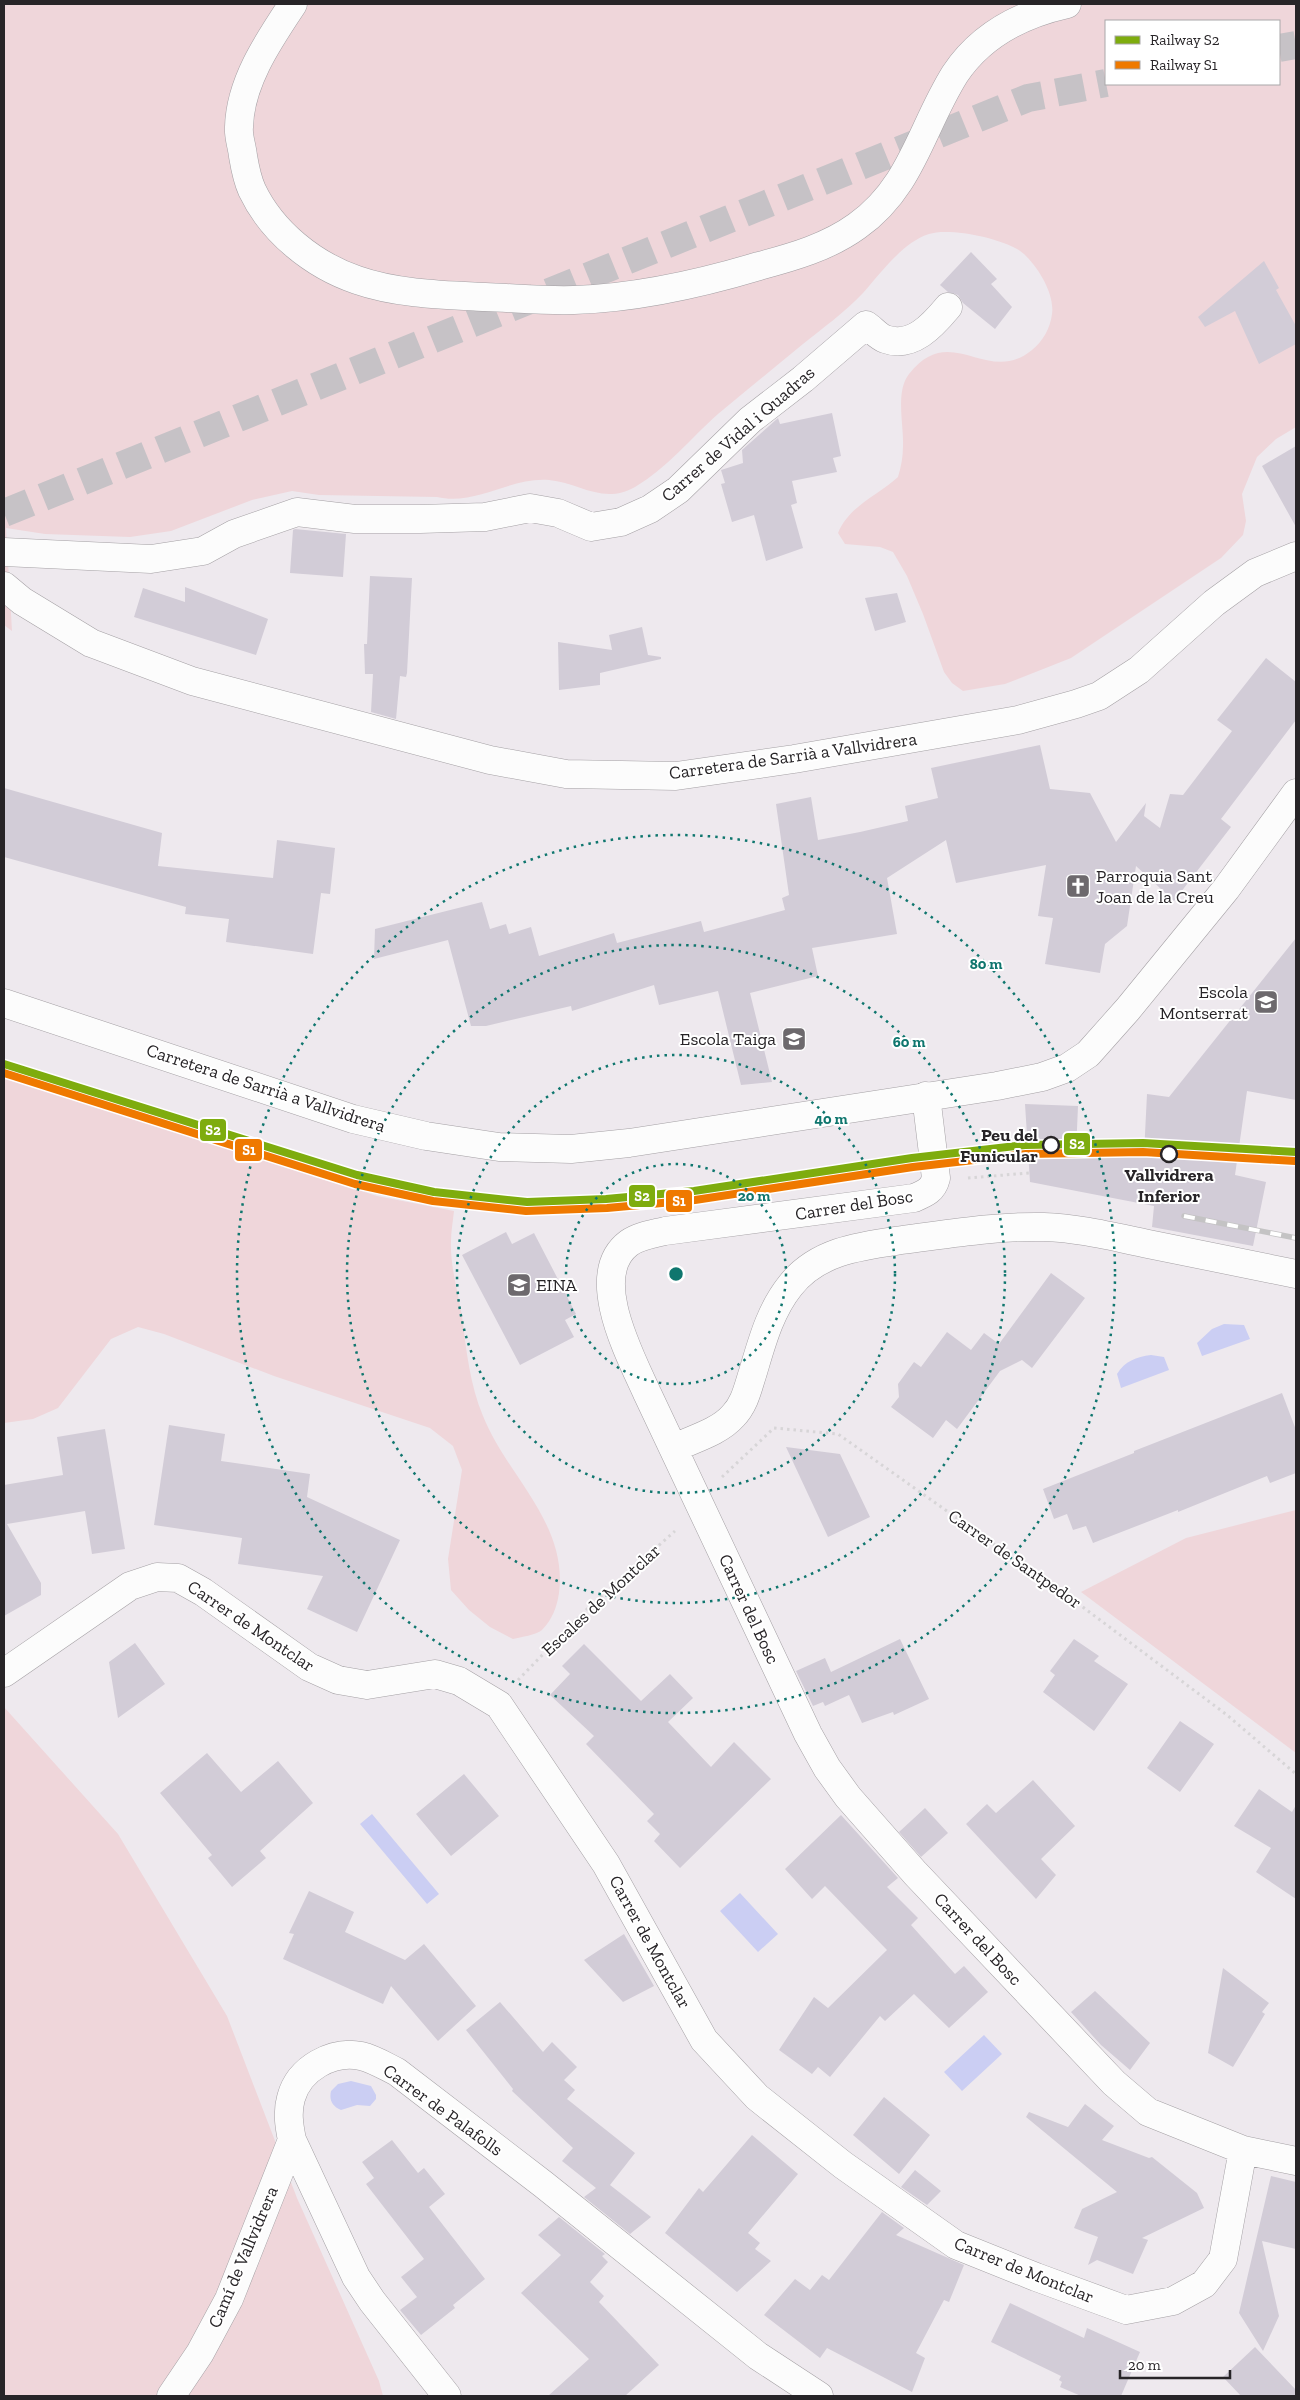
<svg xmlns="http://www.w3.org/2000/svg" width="1300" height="2400" font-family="'Zilla Slab',serif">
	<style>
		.green { fill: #efd6da; fill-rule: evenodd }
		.water { fill: #cbcef3 }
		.building { fill: #d2ccd7 }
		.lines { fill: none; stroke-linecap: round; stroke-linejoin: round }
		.highway-tunnel { stroke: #c6c2c6; stroke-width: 28; stroke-dasharray: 28 14; stroke-linecap: butt }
		.minor-casing { stroke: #a4a0a4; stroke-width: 29 }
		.major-casing { stroke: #a4a0a4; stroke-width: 29 }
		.path { stroke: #d7d5d7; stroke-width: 3; stroke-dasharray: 2.5 4; stroke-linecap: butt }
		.minor { stroke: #fcfcfc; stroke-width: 28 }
		.major { stroke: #fcfcfc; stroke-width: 28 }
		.rail-casing { stroke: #c4c3c4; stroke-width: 5.5 }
		.rail { stroke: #fff; stroke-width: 4; stroke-dasharray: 11; stroke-linecap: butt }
		.rail-1-casing { stroke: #fff; stroke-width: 11 }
		.rail-2-casing { stroke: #fff; stroke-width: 11 }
		.rail-1 { stroke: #7eac0e; stroke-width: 8 }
		.rail-2 { stroke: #ef7900; stroke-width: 8 }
		.ring { fill: none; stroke: #0f766e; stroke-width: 2.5; stroke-dasharray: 2.5 5 }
		.stop-dot { fill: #fff; stroke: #272427; stroke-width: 2.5 }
		.labels { text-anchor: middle; stroke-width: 4; stroke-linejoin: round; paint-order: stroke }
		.street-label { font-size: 18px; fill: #272427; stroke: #fff }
		.poi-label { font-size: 18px; fill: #272427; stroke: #fff; text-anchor: start }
		.stop-label { font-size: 18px; font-weight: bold; fill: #272427; stroke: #fff; text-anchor: end }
		.centre { fill: #0f766e; stroke: #fff; stroke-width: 2.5 }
		.ring-label { font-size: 15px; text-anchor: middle; font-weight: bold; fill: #0f766e; stroke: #fff; stroke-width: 4; stroke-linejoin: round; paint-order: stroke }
		.line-badge { stroke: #fff; stroke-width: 2 }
		.badge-label { font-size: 14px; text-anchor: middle; font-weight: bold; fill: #fff }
	</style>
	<rect width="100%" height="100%" fill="#eee9ee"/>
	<!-- green -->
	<path class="green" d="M 4,4 L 1296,4 L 1296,427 L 1276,439 L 1257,457 L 1242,494 L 1246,521 L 1243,535 L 1221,558 L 1071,658 L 1005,684 L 963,691 L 952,683 L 944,672 L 923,614 L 907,576 L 893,552 L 880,547 L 845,544 L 838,533 C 849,506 877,496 898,477 C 901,467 903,457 903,446 C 904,425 895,392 909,374 C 951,320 987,387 1032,350 C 1043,341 1050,329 1052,314 C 1055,294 1038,267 1024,254 C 1008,239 950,227 929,234 C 903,242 880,274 863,293 C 845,312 823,328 803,344 C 775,367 746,391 718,414 C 691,438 667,468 635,487 C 603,505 580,483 549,480 C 510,477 476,506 437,497 L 319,495 L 292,491 L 252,500 L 171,531 L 130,537 L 45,534 L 6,528 L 12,631 L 4,625 ZM 1106,21 L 1279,21 L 1279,84 L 1106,84 Z
		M 4,1077 L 377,1196 L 454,1211 C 453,1221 451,1231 451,1241 C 450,1266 458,1292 462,1316 C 466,1349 470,1385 483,1416 C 507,1476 568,1523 559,1593 C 557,1607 552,1620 542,1630 C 536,1635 521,1637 513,1639 L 490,1627 L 469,1610 L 451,1590 L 448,1559 L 462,1470 L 453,1446 L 430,1428 L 274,1376 L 164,1334 L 138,1327 L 111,1339 L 58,1408 L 33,1419 L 4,1423 Z
		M 1296,1510 L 1296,1753 L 1081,1592 L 1186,1538 Z
		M 4,1707 L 118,1834 L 227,2016 L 297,2198 L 379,2381 L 383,2396 L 4,2396 Z"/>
	<!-- water -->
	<path class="water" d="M 1224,1324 L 1244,1325 L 1250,1339 L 1202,1356 L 1197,1343 L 1212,1329 Z
		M 1151,1355 L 1164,1357 L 1169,1370 L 1121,1388 L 1117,1374 C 1125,1361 1136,1357 1151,1355 Z
		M 372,1814 L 439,1894 L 427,1904 L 360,1824 Z
		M 740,1893 L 778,1934 L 758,1952 L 720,1911 Z
		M 984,2035 L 1002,2054 L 962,2091 L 944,2072 Z
		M 351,2081 L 371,2086 L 376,2095 L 376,2099 L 370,2106 L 357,2105 L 341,2110 C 332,2106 329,2100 331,2091 L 338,2084 Z"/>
	<!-- building -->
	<path class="building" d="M 971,252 L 997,279 L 991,284 L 1012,307 L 995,329 L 963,303 L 958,295 L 948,292 L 940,285 Z
		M 1264,261 L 1279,288 L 1276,290 L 1296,326 L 1296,344 L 1259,364 L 1235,311 L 1205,327 L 1198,317 Z
		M 832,413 L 841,456 L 833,458 L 837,472 L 792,481 L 797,503 L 791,505 L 803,548 L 766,561 L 754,515 L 732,522 L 721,484 L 725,483 L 721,470 L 743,463 L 742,450 L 778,418 L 780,424 Z
		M 1296,446 L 1296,527 L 1262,466 Z
		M 295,529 L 346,534 L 343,577 L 290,573 L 293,530 Z
		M 370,576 L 412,578 L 407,673 L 406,677 L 400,676 L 396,719 L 371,712 L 373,674 L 365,674 L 364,644 L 367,644 Z
		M 185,587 L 268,619 L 256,655 L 134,617 L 143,588 L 185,602 Z
		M 897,593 L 906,622 L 875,631 L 865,598 Z
		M 642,627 L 648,655 L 661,657 L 661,659 L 600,673 L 600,685 L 559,690 L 558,642 L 612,650 L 609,635 Z
		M 1266,658 L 1296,682 L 1296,720 L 1221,819 L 1231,827 L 1174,901 L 1136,866 L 1127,926 L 1105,944 L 1100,973 L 1045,964 L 1053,918 L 1038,916 L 1046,865 L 956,883 L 946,840 L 887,878 L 897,934 L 812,948 L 818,976 L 750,993 L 772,1082 L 741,1085 L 718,991 L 659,1005 L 654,985 L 572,1011 L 571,1006 L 486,1026 L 471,1026 L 448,940 L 374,959 L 375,929 L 482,902 L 490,929 L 506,924 L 509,934 L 531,927 L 539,956 L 614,933 L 617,943 L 701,921 L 704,932 L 785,910 L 782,898 L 789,895 L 776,804 L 811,797 L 818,840 L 860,832 L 908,821 L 905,806 L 938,798 L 931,768 L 1040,745 L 1050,789 L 1090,793 L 1116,842 L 1146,803 L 1144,816 L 1160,828 L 1170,794 L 1183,795 L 1232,731 L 1217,720 Z
		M 4,788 L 162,833 L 158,866 L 273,878 L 277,840 L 335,848 L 330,894 L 321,893 L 313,954 L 226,942 L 229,919 L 185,914 L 186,907 L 4,857 Z
		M 1296,938 L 1296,1100 L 1247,1091 L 1235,1175 L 1266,1182 L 1253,1246 L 1152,1227 L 1154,1206 L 1030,1182 L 1025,1104 L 1078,1106 L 1076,1152 L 1144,1154 L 1147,1094 L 1169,1097 Z
		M 506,1232 L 512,1244 L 534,1233 L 576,1314 L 565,1320 L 574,1337 L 520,1365 L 462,1255 Z
		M 1051,1273 L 1085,1298 L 1032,1368 L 1022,1360 L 1000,1371 L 957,1429 L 946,1420 L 933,1438 L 891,1407 L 899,1397 L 898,1384 L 914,1362 L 921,1367 L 947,1332 L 971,1350 L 984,1333 L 999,1344 Z
		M 1282,1393 L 1296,1430 L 1296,1473 L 1270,1483 L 1267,1476 L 1178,1512 L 1178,1510 L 1093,1543 L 1086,1526 L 1073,1530 L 1067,1514 L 1054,1519 L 1043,1489 L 1134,1453 L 1134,1451 Z
		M 169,1425 L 225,1434 L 221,1461 L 310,1474 L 307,1497 L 400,1540 L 357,1632 L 307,1609 L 323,1576 L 238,1564 L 242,1538 L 154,1525 Z
		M 105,1429 L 125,1549 L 92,1554 L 85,1511 L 7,1524 L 41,1583 L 41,1595 L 4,1616 L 4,1485 L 63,1475 L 57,1437 Z
		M 786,1447 L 840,1454 L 870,1517 L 828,1537 Z
		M 900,1639 L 929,1699 L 894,1715 L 893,1712 L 862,1723 L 849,1695 L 825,1706 L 823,1702 L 813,1706 L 796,1671 L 825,1658 L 831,1672 Z
		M 1074,1639 L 1099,1656 L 1094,1661 L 1128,1684 L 1094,1731 L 1043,1692 L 1055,1675 L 1050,1671 Z
		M 135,1643 L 165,1684 L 118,1718 L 109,1662 Z
		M 584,1644 L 641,1701 L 670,1674 L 693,1698 L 668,1722 L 711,1767 L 734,1742 L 771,1779 L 680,1868 L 654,1841 L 660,1834 L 647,1821 L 654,1814 L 586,1744 L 594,1736 L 550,1695 L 570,1674 L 562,1666 Z
		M 1180,1721 L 1214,1744 L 1180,1792 L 1147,1768 Z
		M 207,1753 L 241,1792 L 278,1761 L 313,1803 L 260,1851 L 266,1858 L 232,1887 L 208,1858 L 212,1855 L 160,1793 Z
		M 464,1774 L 499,1816 L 451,1856 L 416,1814 Z
		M 1033,1780 L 1075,1826 L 1041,1859 L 1056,1875 L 1036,1899 L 966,1824 L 987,1804 L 996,1813 Z
		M 1259,1789 L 1292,1812 L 1296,1805 L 1296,1899 L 1256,1872 L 1271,1848 L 1234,1826 Z
		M 925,1808 L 948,1833 L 921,1857 L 899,1832 Z
		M 841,1815 L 898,1878 L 887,1887 L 918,1918 L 911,1925 L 955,1974 L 964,1966 L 988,1992 L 949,2028 L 914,1994 L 885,2021 L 880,2016 L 830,2077 L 818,2067 L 812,2074 L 779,2050 L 814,1997 L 828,2008 L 887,1950 L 825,1886 L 812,1899 L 785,1869 Z
		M 309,1891 L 354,1912 L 345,1932 L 405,1960 L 424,1944 L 476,2006 L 438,2041 L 391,1986 L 383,2004 L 283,1959 L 294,1934 L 289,1933 Z
		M 624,1934 L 654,1986 L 623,2002 L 584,1960 Z
		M 1223,1968 L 1269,2003 L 1262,2012 L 1265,2014 L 1233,2067 L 1208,2053 Z
		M 1095,1991 L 1150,2043 L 1130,2070 L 1101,2045 L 1071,2012 Z
		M 500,2002 L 543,2052 L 552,2042 L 577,2067 L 564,2080 L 575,2090 L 567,2099 L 635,2153 L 610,2185 L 651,2217 L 630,2234 L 584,2197 L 596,2188 L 562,2161 L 573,2148 L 512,2091 L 513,2089 L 466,2030 Z
		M 884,2097 L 930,2135 L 899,2174 L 853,2135 Z
		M 1085,2104 L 1114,2126 L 1102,2140 L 1149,2158 L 1152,2157 L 1197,2193 L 1204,2208 L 1142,2238 L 1148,2240 L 1133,2274 L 1097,2260 L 1088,2265 L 1098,2237 L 1074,2228 L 1082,2209 L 1117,2192 L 1026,2117 L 1029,2112 L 1068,2127 Z
		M 752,2135 L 798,2174 L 748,2233 L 760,2243 L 755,2249 L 771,2261 L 737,2292 L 665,2233 L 699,2188 L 703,2192 Z
		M 392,2140 L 418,2173 L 424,2168 L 445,2194 L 429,2207 L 485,2279 L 453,2305 L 455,2308 L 421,2335 L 400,2310 L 417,2297 L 401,2277 L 424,2259 L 366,2184 L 374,2178 L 362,2162 Z
		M 915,2170 L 941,2191 L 927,2205 L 901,2187 Z
		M 1271,2176 L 1296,2182 L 1296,2249 L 1262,2241 L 1279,2316 L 1263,2351 L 1239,2313 Z
		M 882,2212 L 904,2228 L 896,2235 L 964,2265 L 949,2302 L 944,2300 L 916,2353 L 925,2358 L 912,2392 L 827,2348 L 820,2358 L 764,2315 L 795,2279 L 810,2290 L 822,2275 L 829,2280 Z
		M 559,2217 L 605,2254 L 602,2256 L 608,2262 L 590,2282 L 604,2296 L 599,2302 L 659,2365 L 625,2396 L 548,2396 L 589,2359 L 521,2293 L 561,2255 L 538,2235 Z
		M 1010,2303 L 1084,2338 L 1087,2328 L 1140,2352 L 1121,2396 L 1081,2396 L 1060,2387 L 1062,2382 L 1059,2380 L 1061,2376 L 991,2342 Z
		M 1255,2347 L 1296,2390 L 1296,2396 L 1241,2396 L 1223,2377 Z"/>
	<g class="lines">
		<!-- highway-tunnel -->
		<path class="highway-tunnel" d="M 1279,48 L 1296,45
			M 4,513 L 1028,98 L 1106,83"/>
		<defs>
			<path id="minor" d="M 4,552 L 151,559 L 203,551 L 234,534 L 297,512 L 355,519 L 420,519 L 485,517 L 530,508 L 558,513 L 591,527 L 621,522 L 650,509 L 678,490 L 750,420 L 803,379 L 866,325 C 872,329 879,337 885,339 C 912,349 933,325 948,307
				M 926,1096 L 936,1178 C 933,1190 926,1193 914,1198 L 665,1231 C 653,1234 639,1236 629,1243 C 586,1275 631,1357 647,1393 L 808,1734 L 827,1768 L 848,1797 L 915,1873 L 1114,2083 L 1148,2112 L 1243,2150 L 1296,2161
				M 674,1448 C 693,1439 719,1432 733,1416 C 745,1404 748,1387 753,1372 C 762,1342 770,1311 790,1286 C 817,1251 860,1246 902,1240 C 949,1234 996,1226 1044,1227 C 1079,1228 1114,1237 1148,1244 C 1198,1254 1247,1264 1296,1274
				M 4,1673 L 130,1586 L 157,1577 L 178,1578 L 203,1592 L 309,1667 L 338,1680 L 367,1685 L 435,1674 L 459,1681 L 499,1705 L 606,1864 L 704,2040 L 757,2097 L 843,2165 L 956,2245 L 1036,2277 L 1126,2310 L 1173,2301 L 1204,2284 L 1223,2259 L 1243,2150
				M 171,2396 L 200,2353 L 229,2299 L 292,2140
				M 447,2396 L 372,2301 L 356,2277 L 292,2140 C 289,2125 287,2112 291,2098 C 299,2068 333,2050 361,2056 C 374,2059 385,2066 397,2072 L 543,2184 L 758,2356 L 819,2396"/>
			<path id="major" d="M 293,4 C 269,40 240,82 239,127 C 238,136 242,146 243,156 C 245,168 247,179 252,190 C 272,232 313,265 357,280 C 397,294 444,295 485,297 C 515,298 545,301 574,300 C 637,298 699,284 759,266 C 793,257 828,247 857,226 C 912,187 921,128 955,74 C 981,35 1022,14 1067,4
				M 4,586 L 22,601 L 91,643 L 192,681 L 490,760 L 566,774 L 676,776 L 794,759 L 1018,720 L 1076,704 L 1099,696 L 1139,670 L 1214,603 L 1255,573 L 1296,556
				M 4,1003 L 353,1119 L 426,1136 L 499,1147 L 571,1149 L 629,1143 L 997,1086 L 1042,1077 L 1067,1068 L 1088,1054 L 1128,1009 L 1226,889 L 1296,793"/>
		</defs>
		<!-- minor casing -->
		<use href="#minor" class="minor-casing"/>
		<!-- major casing -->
		<use href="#major" class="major-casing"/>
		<!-- path -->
		<path class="path" d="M 968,1178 L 1029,1173
			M 722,1477 L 774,1428 L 838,1434 L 1080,1605 L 1227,1715 L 1296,1774
			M 518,1680 L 586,1610 L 675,1531"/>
		<!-- minor -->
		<use href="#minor" class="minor"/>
		<!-- major -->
		<use href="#major" class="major"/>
		<defs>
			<path id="rail" d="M 1184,1216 L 1296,1238"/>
		</defs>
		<!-- rail casing -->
		<use href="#rail" class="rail-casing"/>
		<!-- rail -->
		<use href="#rail" class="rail"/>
		<defs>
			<path id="rail-1" d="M 4,1064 L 357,1175 L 434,1192 L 527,1202 L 606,1199 L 694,1191 L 912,1158 L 1025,1145 L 1143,1143 L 1296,1152"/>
			<path id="rail-2" d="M 4,1073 L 355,1184 L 433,1201 L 526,1211 L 607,1208 L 695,1200 L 913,1167 L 1026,1154 L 1143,1152 L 1295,1161"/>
		</defs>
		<!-- rail-1 casing -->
		<use href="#rail-1" class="rail-1-casing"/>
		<!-- rail-2 casing -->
		<use href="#rail-2" class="rail-2-casing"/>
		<!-- rail-1 -->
		<use href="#rail-1" class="rail-1"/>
		<!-- rail-2 -->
		<use href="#rail-2" class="rail-2"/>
	</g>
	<!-- distance rings -->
	<g class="ring">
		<circle cx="676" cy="1274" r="110"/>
		<circle cx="676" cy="1274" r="219"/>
		<circle cx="676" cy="1274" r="329"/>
		<circle cx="676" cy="1274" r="439"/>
	</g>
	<!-- icons -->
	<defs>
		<symbol id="church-square" viewBox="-11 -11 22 22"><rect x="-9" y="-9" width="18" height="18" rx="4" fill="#6d696d" stroke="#fff"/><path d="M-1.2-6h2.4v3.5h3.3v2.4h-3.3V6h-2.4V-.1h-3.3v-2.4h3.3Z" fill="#fff"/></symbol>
		<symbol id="school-square" viewBox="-11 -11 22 22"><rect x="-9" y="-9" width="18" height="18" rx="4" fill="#6d696d" stroke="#fff"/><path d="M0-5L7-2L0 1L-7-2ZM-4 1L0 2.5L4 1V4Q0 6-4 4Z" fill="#fff"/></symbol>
		<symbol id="university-square" viewBox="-11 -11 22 22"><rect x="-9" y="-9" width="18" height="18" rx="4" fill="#6d696d" stroke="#fff"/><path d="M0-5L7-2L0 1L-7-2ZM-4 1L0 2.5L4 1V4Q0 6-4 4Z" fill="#fff"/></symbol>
	</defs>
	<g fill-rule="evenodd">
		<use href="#church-square" x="1064" y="872" width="28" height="28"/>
		<use href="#school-square" x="1252" y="988" width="28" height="28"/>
		<use href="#school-square" x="780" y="1025" width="28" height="28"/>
		<use href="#university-square" x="505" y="1271" width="28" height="28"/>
	</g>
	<!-- markers -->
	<g class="stop-dot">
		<circle cx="1051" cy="1145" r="8"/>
		<circle cx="1169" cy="1154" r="8"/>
	</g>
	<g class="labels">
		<!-- street labels -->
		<g class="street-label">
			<text transform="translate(738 434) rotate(-41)" y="6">Carrer de Vidal i Quadras</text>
			<text transform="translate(793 756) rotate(-8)" y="6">Carretera de Sarrià a Vallvidrera</text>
			<text transform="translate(266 1088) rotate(18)" y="6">Carretera de Sarrià a Vallvidrera</text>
			<text transform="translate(854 1205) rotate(-9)" y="6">Carrer del Bosc</text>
			<text transform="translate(1015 1559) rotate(35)" y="6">Carrer de Santpedor</text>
			<text transform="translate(601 1600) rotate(-43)" y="6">Escales de Montclar</text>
			<text transform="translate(749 1609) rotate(65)" y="6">Carrer del Bosc</text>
			<text transform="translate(251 1626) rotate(34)" y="6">Carrer de Montclar</text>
			<text transform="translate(978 1939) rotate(47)" y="6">Carrer del Bosc</text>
			<text transform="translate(650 1942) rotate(61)" y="6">Carrer de Montclar</text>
			<text transform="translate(443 2110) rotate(36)" y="6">Carrer de Palafolls</text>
			<text transform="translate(243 2257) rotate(-67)" y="6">Camí de Vallvidrera</text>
			<text transform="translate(1024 2270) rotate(22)" y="6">Carrer de Montclar</text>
		</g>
		<!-- poi labels -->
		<g class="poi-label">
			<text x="1096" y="882">Parroquia Sant<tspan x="1096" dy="21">Joan de la Creu</tspan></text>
			<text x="1248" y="998" text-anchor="end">Escola<tspan x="1248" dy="21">Montserrat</tspan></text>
			<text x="776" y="1045" text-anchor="end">Escola Taiga</text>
			<text x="536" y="1291">EINA</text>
		</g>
		<!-- stop labels -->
		<g class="stop-label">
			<text x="1038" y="1141">Peu del<tspan x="1038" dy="21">Funicular</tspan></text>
			<text x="1169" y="1181" text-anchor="middle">Vallvidrera<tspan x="1169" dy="21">Inferior</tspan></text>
		</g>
	</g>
	<circle cx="676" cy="1274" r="8" class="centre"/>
	<g class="ring-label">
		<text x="986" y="969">80 m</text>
		<text x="909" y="1047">60 m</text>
		<text x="831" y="1124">40 m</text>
		<text x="754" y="1201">20 m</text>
	</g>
	<g class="line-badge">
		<rect x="199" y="1118" width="28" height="24" rx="5" fill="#7eac0e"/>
		<rect x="1063" y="1132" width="28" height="24" rx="5" fill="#7eac0e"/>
		<rect x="234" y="1138" width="29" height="24" rx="5" fill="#ef7900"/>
		<rect x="628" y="1184" width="28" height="24" rx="5" fill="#7eac0e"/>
		<rect x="665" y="1189" width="28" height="24" rx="5" fill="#ef7900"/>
	</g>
	<g class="badge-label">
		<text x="213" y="1135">S2</text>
		<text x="1077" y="1149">S2</text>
		<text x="249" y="1155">S1</text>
		<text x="642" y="1201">S2</text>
		<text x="679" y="1206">S1</text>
	</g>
	<!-- border -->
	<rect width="1300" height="2400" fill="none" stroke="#272427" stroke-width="10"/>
	<!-- legend -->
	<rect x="1105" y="20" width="175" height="65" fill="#ffffff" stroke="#a9a7a9"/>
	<rect x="1115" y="36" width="25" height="8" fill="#7eac0e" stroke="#a9a7a9"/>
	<text x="1150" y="45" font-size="15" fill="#272427">Railway S2</text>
	<rect x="1115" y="61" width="25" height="8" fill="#ef7900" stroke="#a9a7a9"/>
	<text x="1150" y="70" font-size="15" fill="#272427">Railway S1</text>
	<!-- scale -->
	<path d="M1120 2370v8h110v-8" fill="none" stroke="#272427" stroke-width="2.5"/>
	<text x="1128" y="2370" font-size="15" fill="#272427" stroke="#ffffff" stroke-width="4" paint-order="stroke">20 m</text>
</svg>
